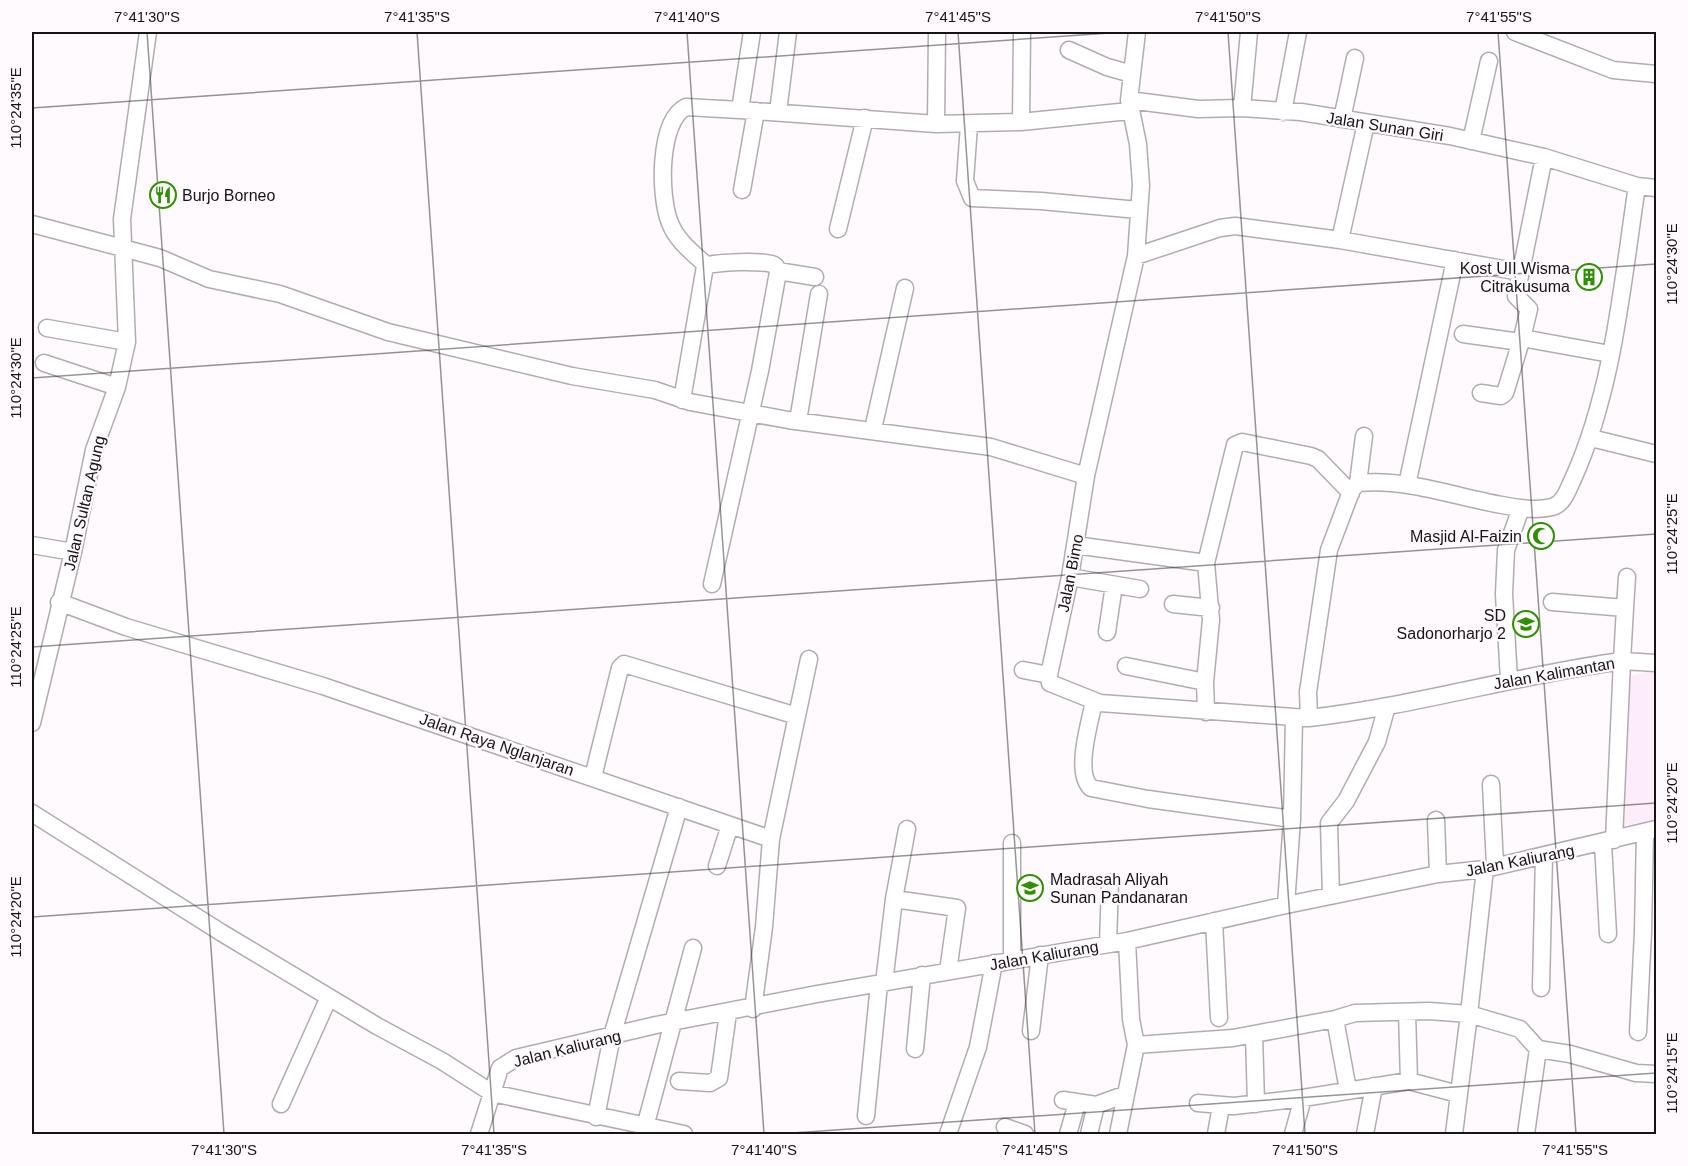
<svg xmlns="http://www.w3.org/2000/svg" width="1688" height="1166" font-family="Arial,sans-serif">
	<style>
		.built { fill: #fdecfa }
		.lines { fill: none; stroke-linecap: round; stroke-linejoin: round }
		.minor-casing { stroke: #b4abb2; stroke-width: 19 }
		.minor { stroke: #fff; stroke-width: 16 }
		.ticks { fill: none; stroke: #171316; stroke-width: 1.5; stroke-opacity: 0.45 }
		.labels { text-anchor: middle; stroke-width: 4.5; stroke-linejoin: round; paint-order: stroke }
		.street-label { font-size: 16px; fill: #171316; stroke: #fefafd }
		.poi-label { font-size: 16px; fill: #171316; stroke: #fefafd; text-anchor: end }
		.neatline { fill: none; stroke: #171316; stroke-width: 2 }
		.ticks-label { font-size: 15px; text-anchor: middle; fill: #171316 }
	</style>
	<rect width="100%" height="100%" fill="#fefafd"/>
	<!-- built -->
	<path class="built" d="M 1656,670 L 1656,820 L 1619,826 L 1626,677 Z"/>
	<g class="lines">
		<defs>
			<path id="minor" d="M 752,32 L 740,110 L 936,124 L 1021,122 L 1022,32
				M 1137,32 L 1129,100 L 1138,144 L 1141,185 L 1136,256 L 1086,476 L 1070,577 L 1049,675 L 1050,683 L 1100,703 L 1294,717 L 1292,819 L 1286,905
				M 1515,32 L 1613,70 L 1656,74
				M 1069,50 L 1107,67 L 1132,74
				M 1129,100 L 1198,109 L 1242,108 L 1301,112 L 1450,136 L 1544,157 L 1637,186
				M 1242,108 L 1249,32
				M 778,112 L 788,32
				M 1283,112 L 1298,32
				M 1342,119 L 1355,58
				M 1021,122 L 1129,111
				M 936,124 L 937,32
				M 969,125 L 965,181 L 972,198 L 1041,201 L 1138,210
				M 1471,141 L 1489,61
				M 1544,157 L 1516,296 L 1529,309 L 1522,338 L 1610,354
				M 742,190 L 756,111
				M 32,224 L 160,258 L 209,279 L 280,294 L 388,332 L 572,376 L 655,390 L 690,402 L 788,420 L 991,447 L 1086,476
				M 838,229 L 865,118
				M 1340,240 L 1366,123
				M 1136,256 L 1220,228 L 1235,226 L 1340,240 L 1520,272
				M 706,265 C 692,252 677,241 670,223 C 659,197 658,121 686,107 L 740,110
				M 778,271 L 815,277
				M 47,328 L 127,342
				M 1463,334 L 1520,342
				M 44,363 L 117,387
				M 1481,393 L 1501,396 L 1505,393 L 1522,338
				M 682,400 L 705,266 C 711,262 768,260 774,265 C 780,269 777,277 776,283 L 760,371 L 712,584
				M 798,421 L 819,294
				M 873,429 L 905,288
				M 1591,438 L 1656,454
				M 1358,483 L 1364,436
				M 1407,485 L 1455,260
				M 32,545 L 73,552
				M 1075,545 L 1206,563
				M 1070,577 L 1140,589
				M 59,602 L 126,627 L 323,686 L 771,839 L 764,927 L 753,1009
				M 1552,602 L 1625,608 L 1622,661 L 1656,663
				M 1173,604 L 1211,608
				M 1625,608 L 1627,577
				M 1107,632 L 1114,585
				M 1126,666 L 1205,682
				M 1023,670 L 1049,675
				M 1509,680 L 1504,594 L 1506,550 L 1521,508
				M 1094,701 C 1090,723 1074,772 1091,788 L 1148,799 L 1292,819
				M 1206,712 L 1205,682 L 1211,620 L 1206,563 L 1235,445 L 1242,442 L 1311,456 L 1318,459 L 1351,493
				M 1294,717 L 1309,718 L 1308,692 L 1329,550 L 1352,489 L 1358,483 C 1407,478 1455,497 1502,505 C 1518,508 1536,511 1552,507 C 1564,504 1568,489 1573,479 C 1614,388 1622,284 1637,186 L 1656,188
				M 1309,718 C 1415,706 1517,675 1622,661 L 1614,840
				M 32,723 L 73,552 L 94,450 L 117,387 L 127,342 L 122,219 L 148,32
				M 593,777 L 620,668 L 624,664 L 797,716
				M 1491,784 L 1495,866
				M 32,813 L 222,933 L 377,1026 L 442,1061 L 492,1093 L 684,1134
				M 1436,820 L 1438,874
				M 771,839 L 809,659
				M 1603,843 L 1608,934
				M 717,866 L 730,825
				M 1485,869 L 1469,1014 L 1520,1029 L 1538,1049 L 1570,1054 L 1636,1073 L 1656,1074
				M 1331,896 L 1329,823 L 1346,801 L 1377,742 L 1387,706
				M 894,899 L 957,908 L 948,971
				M 1214,921 L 1219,1018
				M 1127,941 L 1131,1019 L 1136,1045 L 1233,1038 L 1335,1019 L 1355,1013 L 1429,1011 L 1469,1014 L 1454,1134
				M 1108,944 L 1110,883
				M 1012,960 L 1012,843
				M 884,983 L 894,899 L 907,829
				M 1541,988 L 1544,856
				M 1407,1012 L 1409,1081
				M 1335,1019 L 1348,1090
				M 1031,1031 L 1040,955
				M 1638,1032 L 1643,932 L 1645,832
				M 1254,1034 L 1256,1104
				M 915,1049 L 922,975
				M 679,1081 L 710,1083 L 719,1078 L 728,1013
				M 1063,1100 L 1096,1105 L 1124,1095
				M 1198,1103 L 1234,1106 L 1303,1098
				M 281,1104 L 329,997
				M 866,1116 L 879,984
				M 596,1117 L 612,1036 L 679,807
				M 645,1127 L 693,948
				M 1005,1127 L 1025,1134
				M 479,1134 L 500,1068 L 516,1058 L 656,1025 L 817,994 L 1127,941 L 1286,905 L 1438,874 L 1485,869 L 1656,829
				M 948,1134 L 978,1047 L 994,963
				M 1068,1134 L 1077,1103
				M 1089,1134 L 1096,1105
				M 1118,1134 L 1136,1045
				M 1216,1134 L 1221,1106
				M 1293,1134 L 1303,1098 L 1409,1081 L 1458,1094
				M 1365,1134 L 1374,1086
				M 1526,1134 L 1538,1049"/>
		</defs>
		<!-- minor casing -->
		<use href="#minor" class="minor-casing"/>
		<!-- minor -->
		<use href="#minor" class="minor"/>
	</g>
	<!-- ticks -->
	<path class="ticks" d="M 147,32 L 224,1134M 417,32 L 494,1134M 687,32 L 764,1134M 958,32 L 1035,1134M 1228,32 L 1305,1134M 1498,32 L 1576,1134M 32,108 L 1124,32M 32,378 L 1656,264M 32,647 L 1656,534M 32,917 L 1656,803M 778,1134 L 1656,1073"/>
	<!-- icons -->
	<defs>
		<symbol id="restaurant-ring" viewBox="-11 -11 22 22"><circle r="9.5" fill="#fefafd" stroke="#308e01" stroke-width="1.5"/><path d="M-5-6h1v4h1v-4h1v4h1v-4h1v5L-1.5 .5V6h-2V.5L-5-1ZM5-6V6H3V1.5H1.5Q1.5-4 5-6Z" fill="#308e01"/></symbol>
		<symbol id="building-ring" viewBox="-11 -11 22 22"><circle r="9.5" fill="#fefafd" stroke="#308e01" stroke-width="1.5"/><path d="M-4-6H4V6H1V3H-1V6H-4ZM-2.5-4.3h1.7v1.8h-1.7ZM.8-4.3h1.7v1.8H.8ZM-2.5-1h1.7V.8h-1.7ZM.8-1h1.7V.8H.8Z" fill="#308e01"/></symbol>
		<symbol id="mosque-ring" viewBox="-11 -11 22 22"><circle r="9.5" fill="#fefafd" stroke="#308e01" stroke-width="1.5"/><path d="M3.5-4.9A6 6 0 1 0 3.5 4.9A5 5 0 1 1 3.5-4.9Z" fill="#308e01"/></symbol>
		<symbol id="school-ring" viewBox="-11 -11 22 22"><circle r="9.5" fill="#fefafd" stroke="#308e01" stroke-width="1.5"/><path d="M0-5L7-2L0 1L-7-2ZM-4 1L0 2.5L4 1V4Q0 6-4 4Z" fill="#308e01"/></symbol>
	</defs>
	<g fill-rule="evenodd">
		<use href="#restaurant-ring" x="148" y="180" width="30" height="30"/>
		<use href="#building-ring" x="1574" y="262" width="30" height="30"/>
		<use href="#mosque-ring" x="1526" y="521" width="30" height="30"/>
		<use href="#school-ring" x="1511" y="609" width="30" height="30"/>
		<use href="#school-ring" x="1015" y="873" width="30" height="30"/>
	</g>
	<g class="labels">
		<!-- street labels -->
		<g class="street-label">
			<text transform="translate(1385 126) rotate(9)" y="6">Jalan Sunan Giri</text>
			<text transform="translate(84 503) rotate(-77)" y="6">Jalan Sultan Agung</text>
			<text transform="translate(1070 573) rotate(-79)" y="6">Jalan Bimo</text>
			<text transform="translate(1554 673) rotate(-10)" y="6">Jalan Kalimantan</text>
			<text transform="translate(497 744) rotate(19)" y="6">Jalan Raya Nglanjaran</text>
			<text transform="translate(1520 860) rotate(-11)" y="6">Jalan Kaliurang</text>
			<text transform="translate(1044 955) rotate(-10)" y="6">Jalan Kaliurang</text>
			<text transform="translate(567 1048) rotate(-14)" y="6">Jalan Kaliurang</text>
		</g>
		<!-- poi labels -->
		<g class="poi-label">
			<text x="182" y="201" text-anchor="start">Burjo Borneo</text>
			<text x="1570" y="274">Kost UII Wisma<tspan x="1570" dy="18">Citrakusuma</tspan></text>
			<text x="1522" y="542">Masjid Al-Faizin</text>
			<text x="1506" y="621">SD<tspan x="1506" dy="18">Sadonorharjo 2</tspan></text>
			<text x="1050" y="885" text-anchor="start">Madrasah Aliyah<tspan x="1050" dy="18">Sunan Pandanaran</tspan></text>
		</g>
	</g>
	<!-- border -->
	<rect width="1688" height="1166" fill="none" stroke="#fefafd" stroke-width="66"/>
	<rect x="33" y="33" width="1622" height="1100" class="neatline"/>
	<g class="ticks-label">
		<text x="147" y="22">7°41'30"S</text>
		<text x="417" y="22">7°41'35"S</text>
		<text x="687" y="22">7°41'40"S</text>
		<text x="958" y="22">7°41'45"S</text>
		<text x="1228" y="22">7°41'50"S</text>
		<text x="1499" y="22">7°41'55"S</text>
		<text transform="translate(16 108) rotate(-90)" y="5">110°24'35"E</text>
		<text transform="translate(1672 264) rotate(-90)" y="5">110°24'30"E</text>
		<text transform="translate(16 378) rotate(-90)" y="5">110°24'30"E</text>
		<text transform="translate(1672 534) rotate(-90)" y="5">110°24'25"E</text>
		<text transform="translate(16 647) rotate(-90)" y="5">110°24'25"E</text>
		<text transform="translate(1672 803) rotate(-90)" y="5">110°24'20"E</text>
		<text transform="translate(16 917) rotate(-90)" y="5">110°24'20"E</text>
		<text transform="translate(1672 1073) rotate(-90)" y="5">110°24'15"E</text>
		<text x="224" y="1155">7°41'30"S</text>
		<text x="494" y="1155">7°41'35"S</text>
		<text x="764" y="1155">7°41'40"S</text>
		<text x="1035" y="1155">7°41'45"S</text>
		<text x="1305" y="1155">7°41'50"S</text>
		<text x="1575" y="1155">7°41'55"S</text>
	</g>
</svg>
